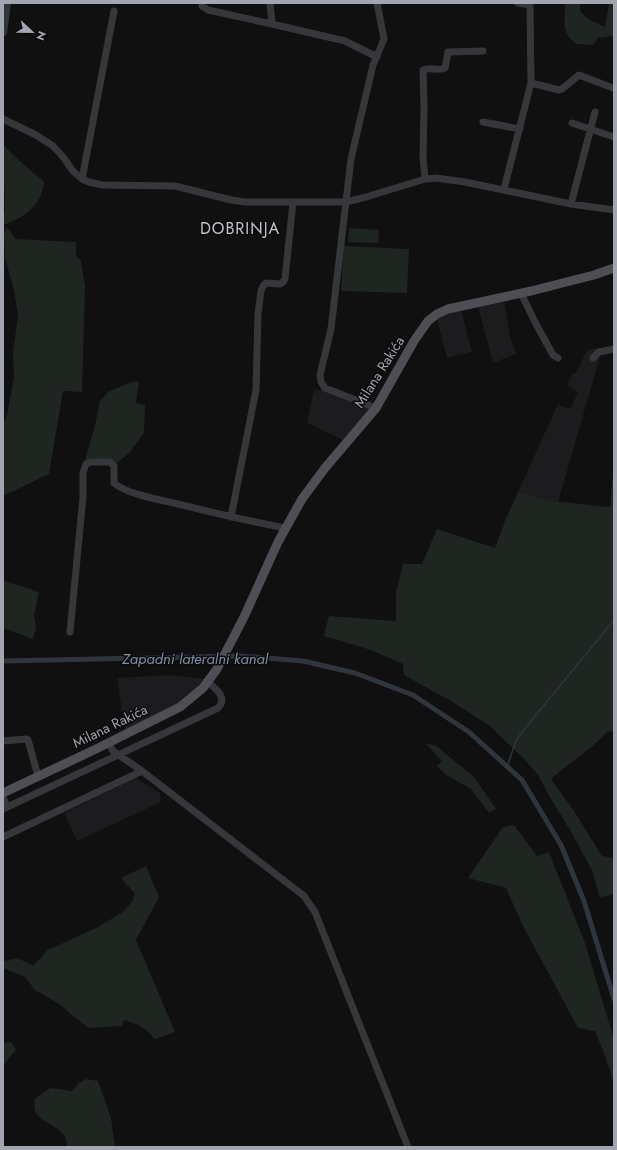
<svg xmlns="http://www.w3.org/2000/svg" width="617" height="1150" font-family="Jost,sans-serif">
	<style>
		.built { fill: #1c1c1e }
		.green { fill: #1f2520 }
		.water { fill: #2f353c }
		.lines { fill: none; stroke-linecap: round; stroke-linejoin: round }
		.stream { stroke: #2f353c; stroke-width: 1.5 }
		.canal { stroke: #2f353c; stroke-width: 5 }
		.minor { stroke: #36373a; stroke-width: 7 }
		.major { stroke: #4e4f54; stroke-width: 9 }
		.labels { text-anchor: middle; stroke-width: 3; stroke-linejoin: round; paint-order: stroke }
		.street-label { font-size: 14px; fill: #a3a6b0; stroke: #0b0b0c }
		.water-label { font-size: 15px; font-style: italic; fill: #7d91a8; stroke: #0b0b0c }
		.quarter-label { font-size: 16px; letter-spacing: 1px; fill: #c3c5cd; stroke: #0b0b0c }
	</style>
	<rect width="100%" height="100%" fill="#101011"/>
	<!-- built -->
	<path class="built" d="M 504,300 L 510,337 L 516,354 L 493,363 L 478,306 Z
		M 461,309 L 472,352 L 447,358 L 437,319 L 447,313 Z
		M 600,348 L 600,357 L 558,502 L 551,501 L 518,492 L 558,404 L 570,409 L 578,392 L 567,385 L 573,373 L 576,373 L 587,350 Z
		M 314,390 L 324,390 L 371,407 L 343,440 L 307,423 Z
		M 169,675 L 205,679 L 192,693 L 173,708 L 125,730 L 117,678 Z
		M 136,778 L 160,793 L 161,802 L 77,841 L 64,813 Z"/>
	<!-- green -->
	<path class="green" d="M 565,3 L 580,3 L 580,11 L 588,19 L 605,27 L 609,3 L 614,3 L 614,36 L 598,38 L 593,45 L 576,44 C 561,32 565,21 565,3 Z
		M 3,144 L 12,154 L 44,182 C 43,197 34,209 21,217 C 16,220 11,221 7,224 L 3,224 L 5,209 Z
		M 6,228 L 9,229 L 15,239 L 76,242 L 76,256 L 81,261 L 85,286 L 82,392 L 63,391 L 49,474 L 3,496 L 3,421 L 6,420 L 14,378 L 13,352 L 18,316 L 14,290 L 5,258 L 4,234 Z
		M 349,228 L 379,230 L 378,243 L 348,242 Z
		M 344,246 L 409,249 L 407,293 L 341,291 Z
		M 131,382 L 139,382 L 136,403 L 145,405 L 144,433 L 130,452 L 116,464 L 101,459 L 85,460 L 95,426 L 100,400 L 103,398 L 108,392 Z
		M 614,461 L 614,731 L 607,732 C 591,750 569,763 551,779 L 574,811 L 602,856 L 614,858 L 614,894 L 600,898 L 592,870 L 570,830 L 548,794 L 538,775 L 525,760 L 490,726 L 451,701 L 404,675 L 403,664 L 371,650 L 324,636 L 329,616 L 396,621 L 396,592 L 403,564 L 422,564 L 437,529 L 495,548 L 505,521 L 518,492 L 551,501 L 610,507 Z
		M 3,580 L 39,592 L 34,615 L 36,627 L 33,639 L 3,628 Z
		M 426,744 L 435,745 L 474,777 L 496,809 L 489,813 L 471,789 L 446,775 L 437,766 L 442,761 Z
		M 514,825 L 537,856 L 549,852 L 585,943 L 614,1039 L 614,1083 L 604,1053 L 595,1031 L 578,1028 L 522,924 L 506,888 L 468,878 L 503,827 Z
		M 146,866 L 159,897 L 136,940 L 175,1032 L 155,1039 C 145,1028 139,1024 124,1020 L 122,1026 L 88,1028 L 59,1004 L 35,990 L 25,977 L 3,968 L 4,961 L 18,958 L 33,966 L 48,950 L 98,927 L 123,912 L 133,900 L 135,894 L 121,878 Z
		M 11,1042 L 16,1050 L 3,1065 L 3,1043 Z
		M 86,1079 L 98,1081 L 111,1118 L 115,1147 L 67,1147 C 69,1125 37,1125 35,1109 C 34,1106 35,1102 35,1099 L 50,1088 L 72,1091 L 79,1083 Z"/>
	<!-- water -->
	<path class="water" d="M 3,3 L 11,3 L 7,34 L 5,36 L 3,35 Z"/>
	<g class="lines">
		<!-- stream -->
		<path class="stream" d="M 507,767 L 516,741 L 522,732 L 614,620"/>
		<!-- canal -->
		<path class="canal" d="M 3,661 L 240,656 L 303,661 L 355,673 L 413,695 L 469,732 L 522,780 L 561,845 L 584,901 L 614,999"/>
		<!-- minor -->
		<path class="minor" d="M 202,3 L 202,6 L 208,10 L 272,24
			M 270,3 L 272,24 L 345,41 L 377,57
			M 531,83 L 559,90 L 562,89 L 579,75 L 613,88
			M 3,119 L 36,135 L 53,146 L 63,157 L 73,171 L 82,179 L 89,182 L 102,185 L 175,186 L 231,200 L 245,202 L 346,202 L 366,197 L 425,179 L 436,178 L 465,182 L 571,204 L 614,210
			M 483,122 L 520,129
			M 572,123 L 614,137
			M 82,179 L 114,11
			M 425,179 L 423,157 L 424,109 L 423,70 C 430,66 438,72 445,68 L 448,52 L 483,51
			M 504,189 L 531,83 L 530,5 L 518,3
			M 571,204 L 595,112
			M 521,293 L 535,322 L 553,355 L 558,358
			M 593,358 L 599,352 L 614,349
			M 376,408 L 325,388 L 321,382 L 320,375 L 331,329 L 351,159 L 373,65 L 384,39 L 377,3
			M 231,517 L 256,390 L 258,314 L 261,291 L 263,286 L 266,283 L 280,284 L 283,282 L 285,279 L 293,202
			M 70,632 L 83,497 L 83,473 L 86,464 L 91,462 L 110,462 L 114,466 L 114,483 C 126,494 161,500 178,504 C 214,513 249,521 285,528
			M 3,741 L 26,739 L 28,740 L 38,776
			M 109,743 L 113,751 L 142,771 L 304,896 L 315,912 L 408,1147
			M 3,797 L 7,807
			M 3,809 L 218,708 C 228,698 216,689 208,682
			M 3,837 L 142,771"/>
		<!-- major -->
		<path class="major" d="M 3,793 L 96,749 L 180,707 L 203,688 L 217,669 L 244,617 L 278,542 L 302,499 L 325,468 L 376,408 L 414,341 L 428,321 L 437,314 L 448,309 L 531,291 L 594,275 L 614,268"/>
	</g>
	<g class="labels">
		<!-- street labels -->
		<g class="street-label">
			<text transform="translate(379 372) rotate(-58)" y="5">Milana Rakića</text>
			<text transform="translate(110 726) rotate(-26)" y="5">Milana Rakića</text>
		</g>
		<!-- water labels -->
		<g class="water-label">
			<text x="195" y="664">Zapadni lateralni kanal</text>
		</g>
		<!-- quarter labels -->
		<g class="quarter-label">
			<text x="240" y="234">DOBRINJA</text>
		</g>
	</g>
	<!-- border -->
	<rect width="617" height="1150" fill="none" stroke="#a3a6b0" stroke-width="8"/>
	<!-- north arrow -->
	<g transform="translate(32 32) rotate(112)" stroke="#0b0b0c" stroke-width="3" paint-order="stroke">
	<path d="M0-3L7 15L0 10L-7 15Z" fill="#a3a6b0"/>
	<text y="-6" font-size="11" font-weight="bold" text-anchor="middle" fill="#a3a6b0">N</text>
	</g>
</svg>
